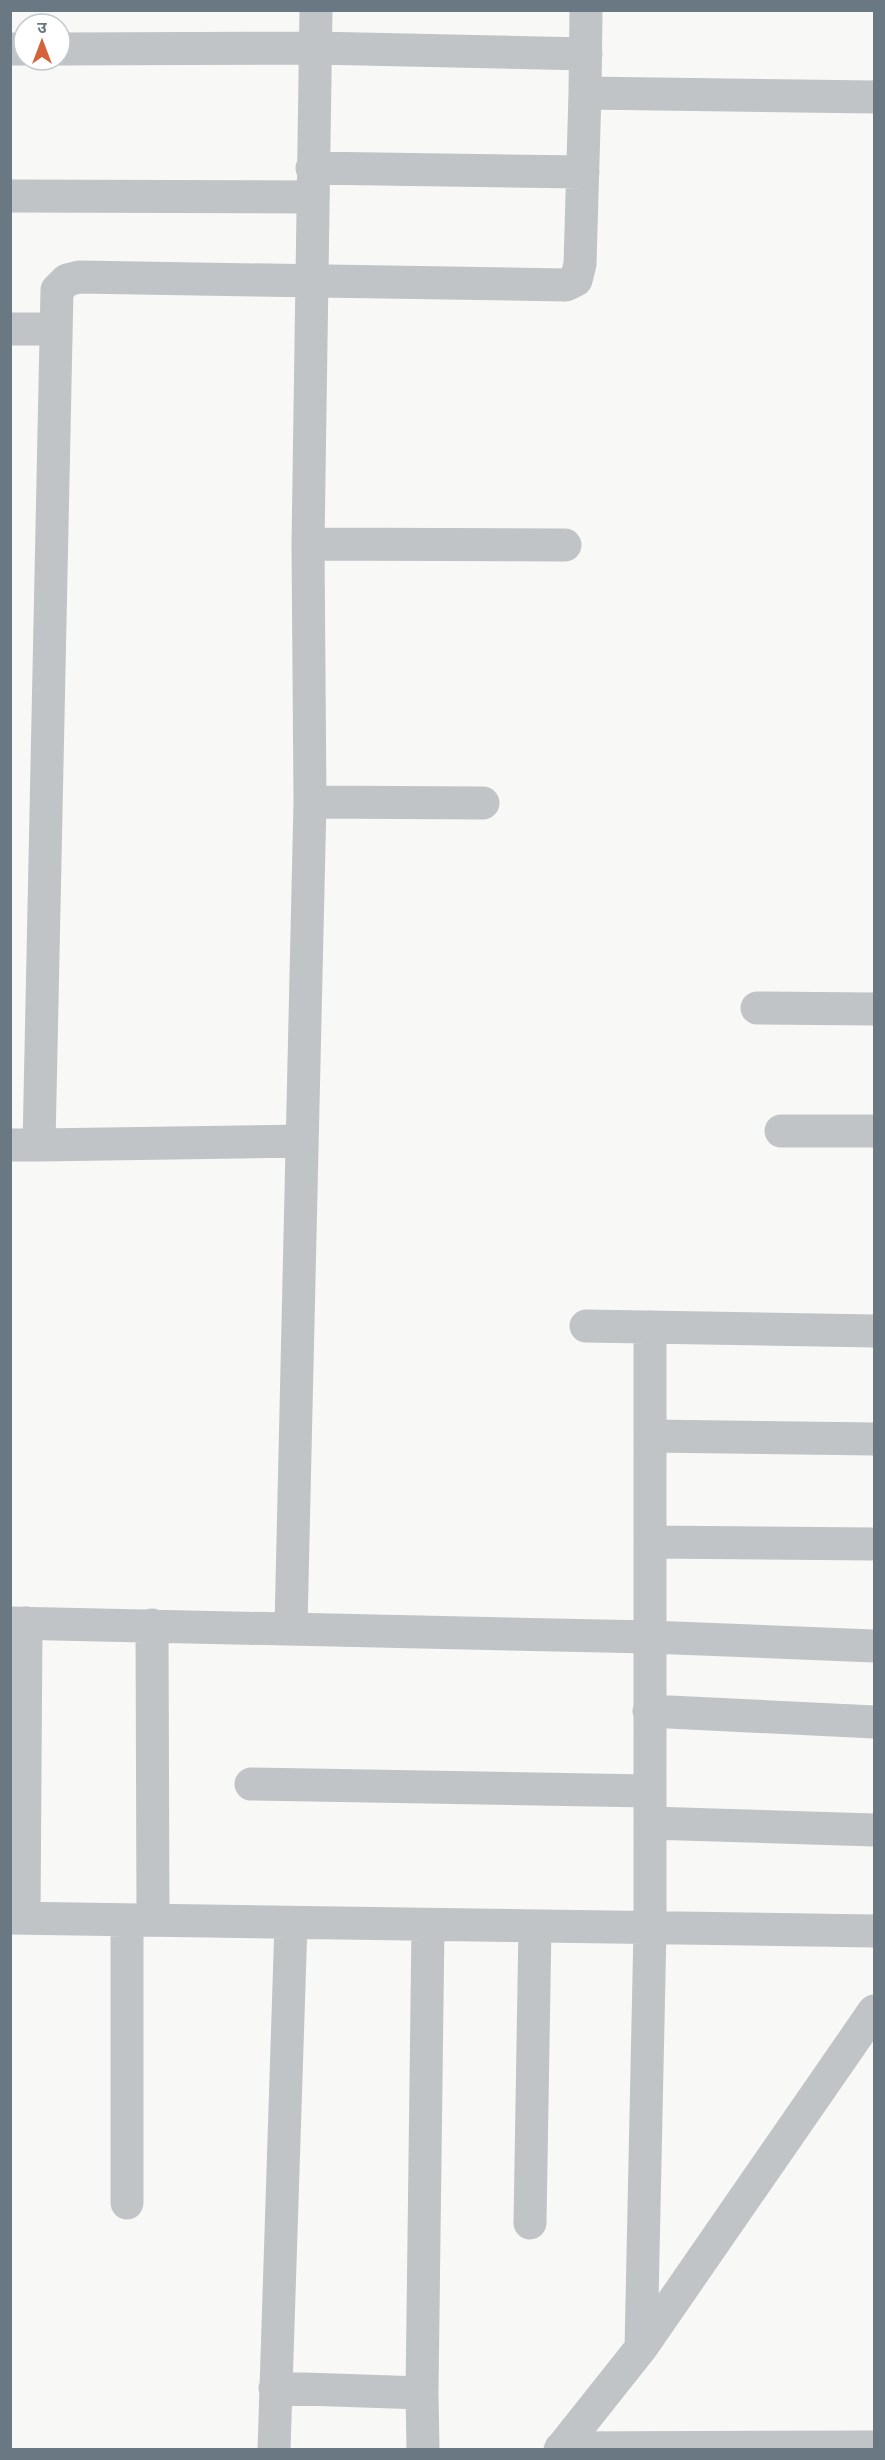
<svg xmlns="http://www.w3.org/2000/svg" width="885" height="2460" font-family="'Source Sans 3','Noto Sans Devanagari',sans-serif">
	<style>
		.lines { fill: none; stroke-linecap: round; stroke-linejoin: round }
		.street { stroke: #c0c4c7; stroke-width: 33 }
	</style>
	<rect width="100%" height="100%" fill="#f8f8f6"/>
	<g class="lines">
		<!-- street -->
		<path class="street" d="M 586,10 L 585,93 L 874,97
			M 10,49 L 24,49
			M 60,49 L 315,48 L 586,54
			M 312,168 L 583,172
			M 10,196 L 312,197
			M 10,329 L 55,329
			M 308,544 L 565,545
			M 310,802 L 483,803
			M 757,1008 L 874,1009
			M 781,1131 L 874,1131
			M 10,1145 L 39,1145 L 57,290 L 67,280 L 79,277 L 566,285 L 576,280 L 580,264 L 585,93
			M 39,1145 L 302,1141
			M 586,1326 L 874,1331
			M 650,1436 L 874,1439
			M 650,1542 L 874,1544
			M 10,1623 L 650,1637 L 874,1646
			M 152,1625 L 153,1920
			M 291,1627 L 310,802 L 308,544 L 316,10
			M 649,1711 L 874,1722
			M 251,1784 L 649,1791
			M 650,1823 L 874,1830
			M 10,1918 L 874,1931
			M 24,1918 L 26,1623
			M 127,1920 L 127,2203
			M 530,2223 L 535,1926
			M 641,2348 L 650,1929 L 650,1327
			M 275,2388 L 422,2393
			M 561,2448 L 874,2447
			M 274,2450 L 291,1923
			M 423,2450 L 422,2393 L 428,1925
			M 560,2450 L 641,2348 L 874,2011"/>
	</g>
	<!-- border -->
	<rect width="885" height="2460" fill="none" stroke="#6a7884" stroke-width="24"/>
	<!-- north arrow -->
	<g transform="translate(42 42)"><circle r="28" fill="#ffffff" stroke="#c3c9ce" stroke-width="1.5"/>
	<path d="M0-4.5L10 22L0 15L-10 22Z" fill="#d4623b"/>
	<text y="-9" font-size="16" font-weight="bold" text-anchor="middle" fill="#6a7884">उ</text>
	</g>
</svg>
